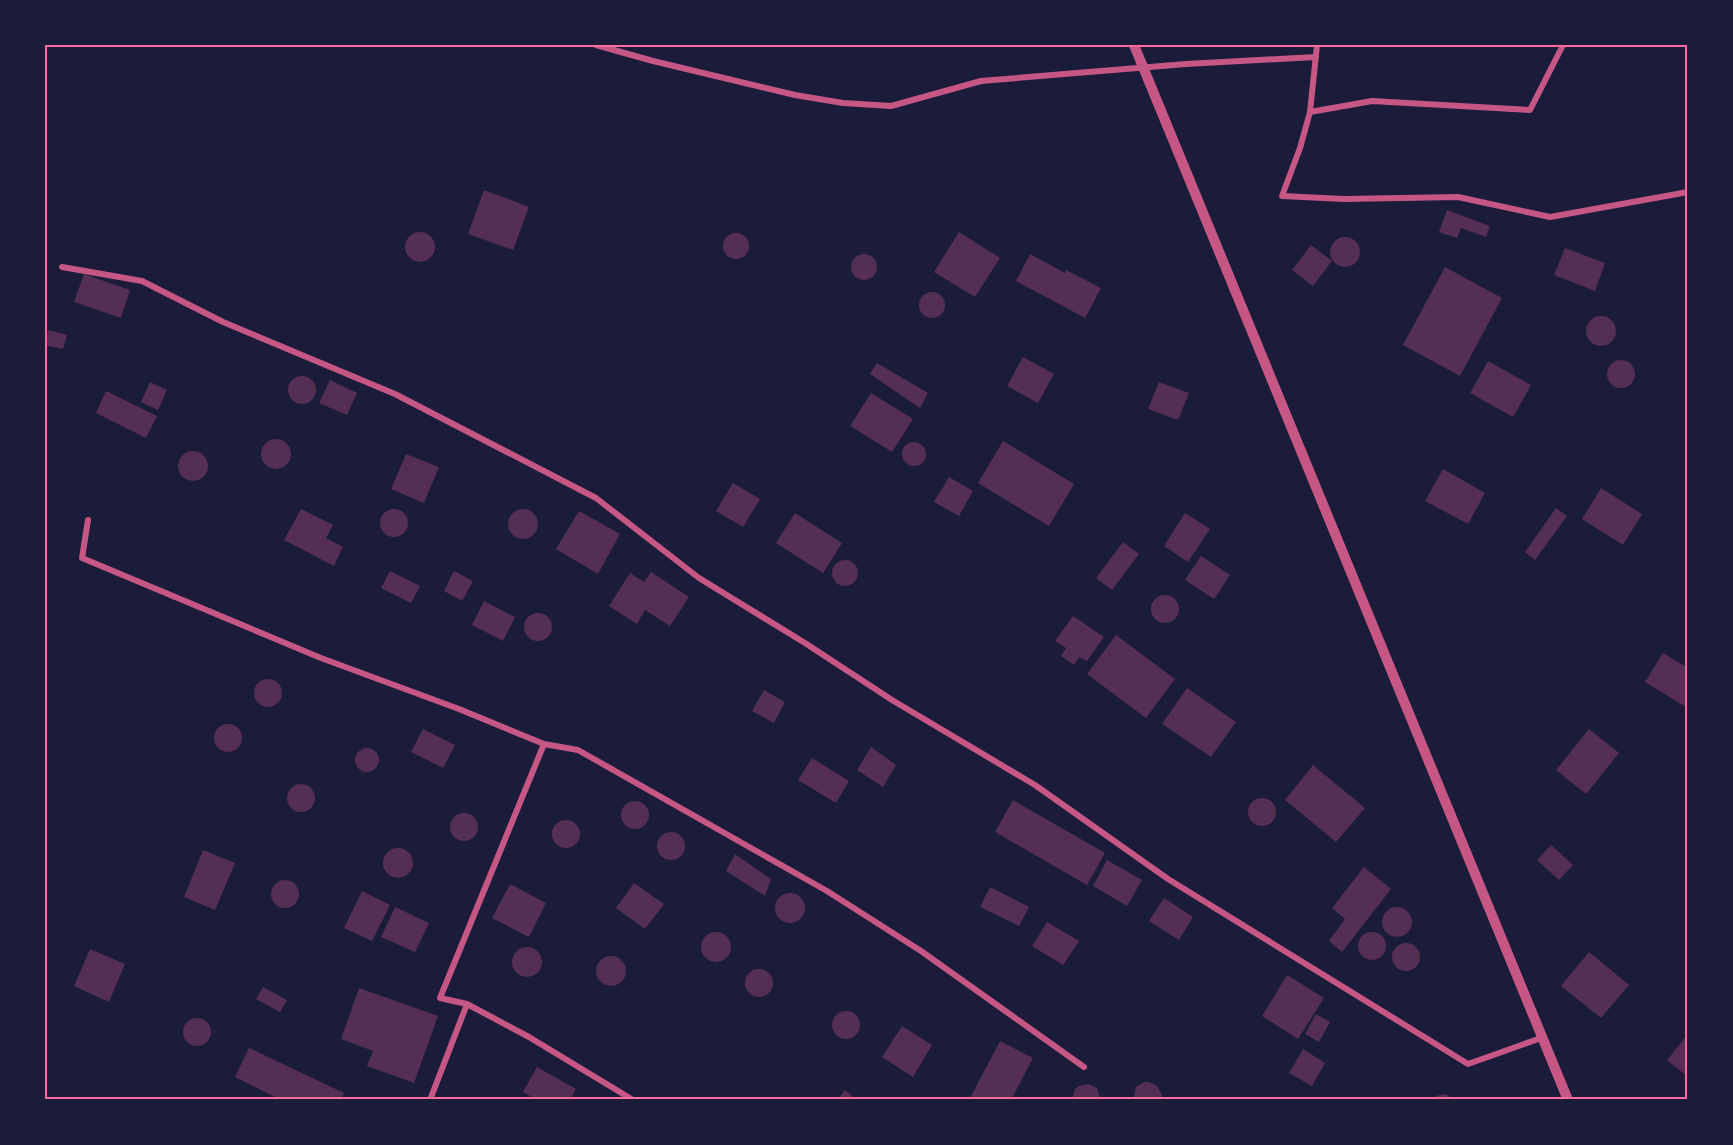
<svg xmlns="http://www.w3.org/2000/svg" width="1733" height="1145" font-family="'DM Sans',sans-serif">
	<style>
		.building { fill: #542f53 }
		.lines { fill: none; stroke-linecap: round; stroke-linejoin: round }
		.minor { stroke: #c65784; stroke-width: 6 }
		.tertiary { stroke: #c65784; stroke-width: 10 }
		.neatline { fill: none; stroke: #ff6b9d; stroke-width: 2 }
	</style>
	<rect width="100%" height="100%" fill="#1b1b3a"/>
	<!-- building -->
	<path class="building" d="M 484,190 L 529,207 L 513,250 L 468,234 Z
		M 1447,210 L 1490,226 L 1486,237 L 1461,228 L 1457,238 L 1439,232 Z
		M 959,232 L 1000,258 L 975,297 L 934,272 Z
		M405 247a15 15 0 1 1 30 0a15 15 0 1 1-30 0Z
		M723 246a13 13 0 1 1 26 0a13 13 0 1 1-26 0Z
		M1330 252a15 15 0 1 1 30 0a15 15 0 1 1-30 0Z
		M 1311,245 L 1332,261 L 1313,286 L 1292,270 Z
		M 1565,248 L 1605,263 L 1595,291 L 1554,275 Z
		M 1030,254 L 1065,273 L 1066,270 L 1101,288 L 1085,318 L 1016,281 Z
		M851 267a13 13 0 1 1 26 0a13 13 0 1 1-26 0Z
		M 1445,267 L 1502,298 L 1460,376 L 1403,345 Z
		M 84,274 L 130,290 L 121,318 L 74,302 Z
		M919 305a13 13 0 1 1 26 0a13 13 0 1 1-26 0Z
		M1586 331a15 15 0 1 1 30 0a15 15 0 1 1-30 0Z
		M 48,330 L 67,335 L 63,349 L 45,345 Z
		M 1023,357 L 1054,374 L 1038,403 L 1007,386 Z
		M1607 374a14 14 0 1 1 28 0a14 14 0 1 1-28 0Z
		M 1488,361 L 1531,385 L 1513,417 L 1470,393 Z
		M 877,363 L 928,393 L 920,408 L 870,374 Z
		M288 390a14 14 0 1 1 28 0a14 14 0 1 1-28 0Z
		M 330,380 L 357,393 L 347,415 L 319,403 Z
		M 150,382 L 167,390 L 158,410 L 141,402 Z
		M 1159,382 L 1189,393 L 1178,420 L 1148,409 Z
		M 106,391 L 157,416 L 146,438 L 96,413 Z
		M 871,393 L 913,419 L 892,452 L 850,426 Z
		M261 454a15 15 0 1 1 30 0a15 15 0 1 1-30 0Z
		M 1003,441 L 1074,484 L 1049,526 L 978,483 Z
		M902 454a12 12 0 1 1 24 0a12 12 0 1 1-24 0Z
		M178 466a15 15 0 1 1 30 0a15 15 0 1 1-30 0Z
		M 406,454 L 439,467 L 424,503 L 391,489 Z
		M 1443,469 L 1485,493 L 1468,524 L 1425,501 Z
		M 949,477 L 973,491 L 959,516 L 934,502 Z
		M 733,483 L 760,499 L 743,527 L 716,511 Z
		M 1601,488 L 1642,514 L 1623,545 L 1582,519 Z
		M 1556,508 L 1567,516 L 1535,560 L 1525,552 Z
		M380 523a14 14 0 1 1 28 0a14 14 0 1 1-28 0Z
		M 301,509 L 333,525 L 326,538 L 343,547 L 334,566 L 284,540 Z
		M508 524a15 15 0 1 1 30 0a15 15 0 1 1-30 0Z
		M 579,511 L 620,534 L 598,574 L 556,549 Z
		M 795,513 L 842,543 L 823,573 L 776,543 Z
		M 1185,513 L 1210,529 L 1188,562 L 1164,546 Z
		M 1123,542 L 1139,554 L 1112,590 L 1096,578 Z
		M 1201,556 L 1230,575 L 1214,599 L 1185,580 Z
		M832 573a13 13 0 1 1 26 0a13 13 0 1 1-26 0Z
		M 390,571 L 420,586 L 411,603 L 381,588 Z
		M 454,571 L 473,581 L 462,601 L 444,591 Z
		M 651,572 L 689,597 L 670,626 L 645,610 L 637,624 L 609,606 L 630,573 L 644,582 Z
		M1151 609a14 14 0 1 1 28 0a14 14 0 1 1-28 0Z
		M 484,601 L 515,617 L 503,641 L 472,625 Z
		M524 627a14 14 0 1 1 28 0a14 14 0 1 1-28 0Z
		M 1073,616 L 1104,637 L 1087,661 L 1079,657 L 1074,665 L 1061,656 L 1066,648 L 1055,641 Z
		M 1116,635 L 1175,679 L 1146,718 L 1087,674 Z
		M 1663,653 L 1688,668 L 1688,700 L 1684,706 L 1645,682 Z
		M254 693a14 14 0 1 1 28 0a14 14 0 1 1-28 0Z
		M 1187,688 L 1236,722 L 1211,757 L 1162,724 Z
		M 764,690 L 785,702 L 774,723 L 752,711 Z
		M214 738a14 14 0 1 1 28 0a14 14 0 1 1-28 0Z
		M 423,729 L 455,745 L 443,768 L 411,752 Z
		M 1589,729 L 1619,753 L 1586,794 L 1556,770 Z
		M 871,747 L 896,765 L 883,787 L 857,770 Z
		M355 760a12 12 0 1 1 24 0a12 12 0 1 1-24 0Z
		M 812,758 L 849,781 L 836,803 L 798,780 Z
		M 1313,765 L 1365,808 L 1336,842 L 1285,800 Z
		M287 798a14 14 0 1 1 28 0a14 14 0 1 1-28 0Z
		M1248 812a14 14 0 1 1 28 0a14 14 0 1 1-28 0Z
		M 1013,800 L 1105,853 L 1087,885 L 995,832 Z
		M621 815a14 14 0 1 1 28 0a14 14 0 1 1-28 0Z
		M450 827a14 14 0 1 1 28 0a14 14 0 1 1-28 0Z
		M552 834a14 14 0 1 1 28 0a14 14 0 1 1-28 0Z
		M657 846a14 14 0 1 1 28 0a14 14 0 1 1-28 0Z
		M 1551,845 L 1573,865 L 1559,880 L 1537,860 Z
		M383 863a15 15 0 1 1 30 0a15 15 0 1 1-30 0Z
		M 203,850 L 235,863 L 215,910 L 184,897 Z
		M 735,854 L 771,879 L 765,896 L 726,871 Z
		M 1107,860 L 1142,880 L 1127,906 L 1093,886 Z
		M 1364,867 L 1391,889 L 1342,952 L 1329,941 L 1345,919 L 1332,908 Z
		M271 894a14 14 0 1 1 28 0a14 14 0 1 1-28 0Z
		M 634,883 L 664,904 L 645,929 L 616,908 Z
		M 510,884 L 546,903 L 529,937 L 492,918 Z
		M 990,887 L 1029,907 L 1019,926 L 980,907 Z
		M 362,891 L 390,905 L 372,941 L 344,928 Z
		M775 908a15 15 0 1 1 30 0a15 15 0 1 1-30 0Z
		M 1164,898 L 1193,917 L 1179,940 L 1149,921 Z
		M 395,907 L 429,923 L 415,952 L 381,937 Z
		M1382 922a15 15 0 1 1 30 0a15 15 0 1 1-30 0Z
		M 1047,922 L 1079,941 L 1063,965 L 1032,946 Z
		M1358 946a14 14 0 1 1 28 0a14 14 0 1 1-28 0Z
		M701 947a15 15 0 1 1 30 0a15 15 0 1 1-30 0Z
		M1392 957a14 14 0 1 1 28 0a14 14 0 1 1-28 0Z
		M512 962a15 15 0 1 1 30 0a15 15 0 1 1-30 0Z
		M 90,949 L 125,964 L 109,1002 L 74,986 Z
		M 1589,952 L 1629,985 L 1601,1018 L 1561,986 Z
		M596 971a15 15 0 1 1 30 0a15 15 0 1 1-30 0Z
		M745 983a14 14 0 1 1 28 0a14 14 0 1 1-28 0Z
		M 1287,975 L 1324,998 L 1298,1039 L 1262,1016 Z
		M 263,987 L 287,1000 L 280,1012 L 256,999 Z
		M 359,988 L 438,1016 L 414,1083 L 367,1066 L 373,1051 L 341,1039 Z
		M832 1025a14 14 0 1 1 28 0a14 14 0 1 1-28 0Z
		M 1316,1014 L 1330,1022 L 1319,1042 L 1305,1034 Z
		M183 1032a14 14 0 1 1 28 0a14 14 0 1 1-28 0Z
		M 902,1026 L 932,1045 L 913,1077 L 882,1057 Z
		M 1688,1034 L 1688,1077 L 1667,1060 Z
		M 1000,1041 L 1033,1058 L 1011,1100 L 969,1100 Z
		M 249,1048 L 344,1093 L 341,1100 L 281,1100 L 235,1077 Z
		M 1303,1049 L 1325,1063 L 1312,1086 L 1289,1073 Z
		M 537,1067 L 576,1089 L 570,1100 L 537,1100 L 523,1092 Z
		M 1144,1082 L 1149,1082 L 1157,1086 L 1162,1095 L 1162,1100 L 1133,1100 L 1136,1087 Z
		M 1088,1084 L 1097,1088 L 1101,1100 L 1072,1100 L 1075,1089 L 1079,1086 Z
		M 845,1090 L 857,1100 L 837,1100 Z
		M 1445,1094 L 1455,1100 L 1432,1100 L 1436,1096 Z"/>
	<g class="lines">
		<!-- minor -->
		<path class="minor" d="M 596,45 L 653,61 L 795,95 L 843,103 L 891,106 L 981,81 L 1186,64 L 1316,57
			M 1317,45 L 1310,112 L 1300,148 L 1282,196 L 1344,199 L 1458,197 L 1550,217 L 1688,192
			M 1310,112 L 1372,101 L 1530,110 L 1563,45
			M 62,267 L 142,281 L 223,322 L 395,394 L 596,498 L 699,578 L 805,643 L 892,700 L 1035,785 L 1168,879 L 1468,1064 L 1541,1038
			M 88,520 L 82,558 L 321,658 L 459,709 L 544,744 L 578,750 L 827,891 L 921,951 L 1084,1067
			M 467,1004 L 440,998 L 544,744
			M 430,1100 L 467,1004 L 529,1037 L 633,1100"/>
		<!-- tertiary -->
		<path class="tertiary" d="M 1134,45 L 1568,1100"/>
	</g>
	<!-- border -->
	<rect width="1733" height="1145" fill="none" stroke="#1b1b3a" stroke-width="93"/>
	<rect x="46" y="46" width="1640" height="1052" class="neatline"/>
</svg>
